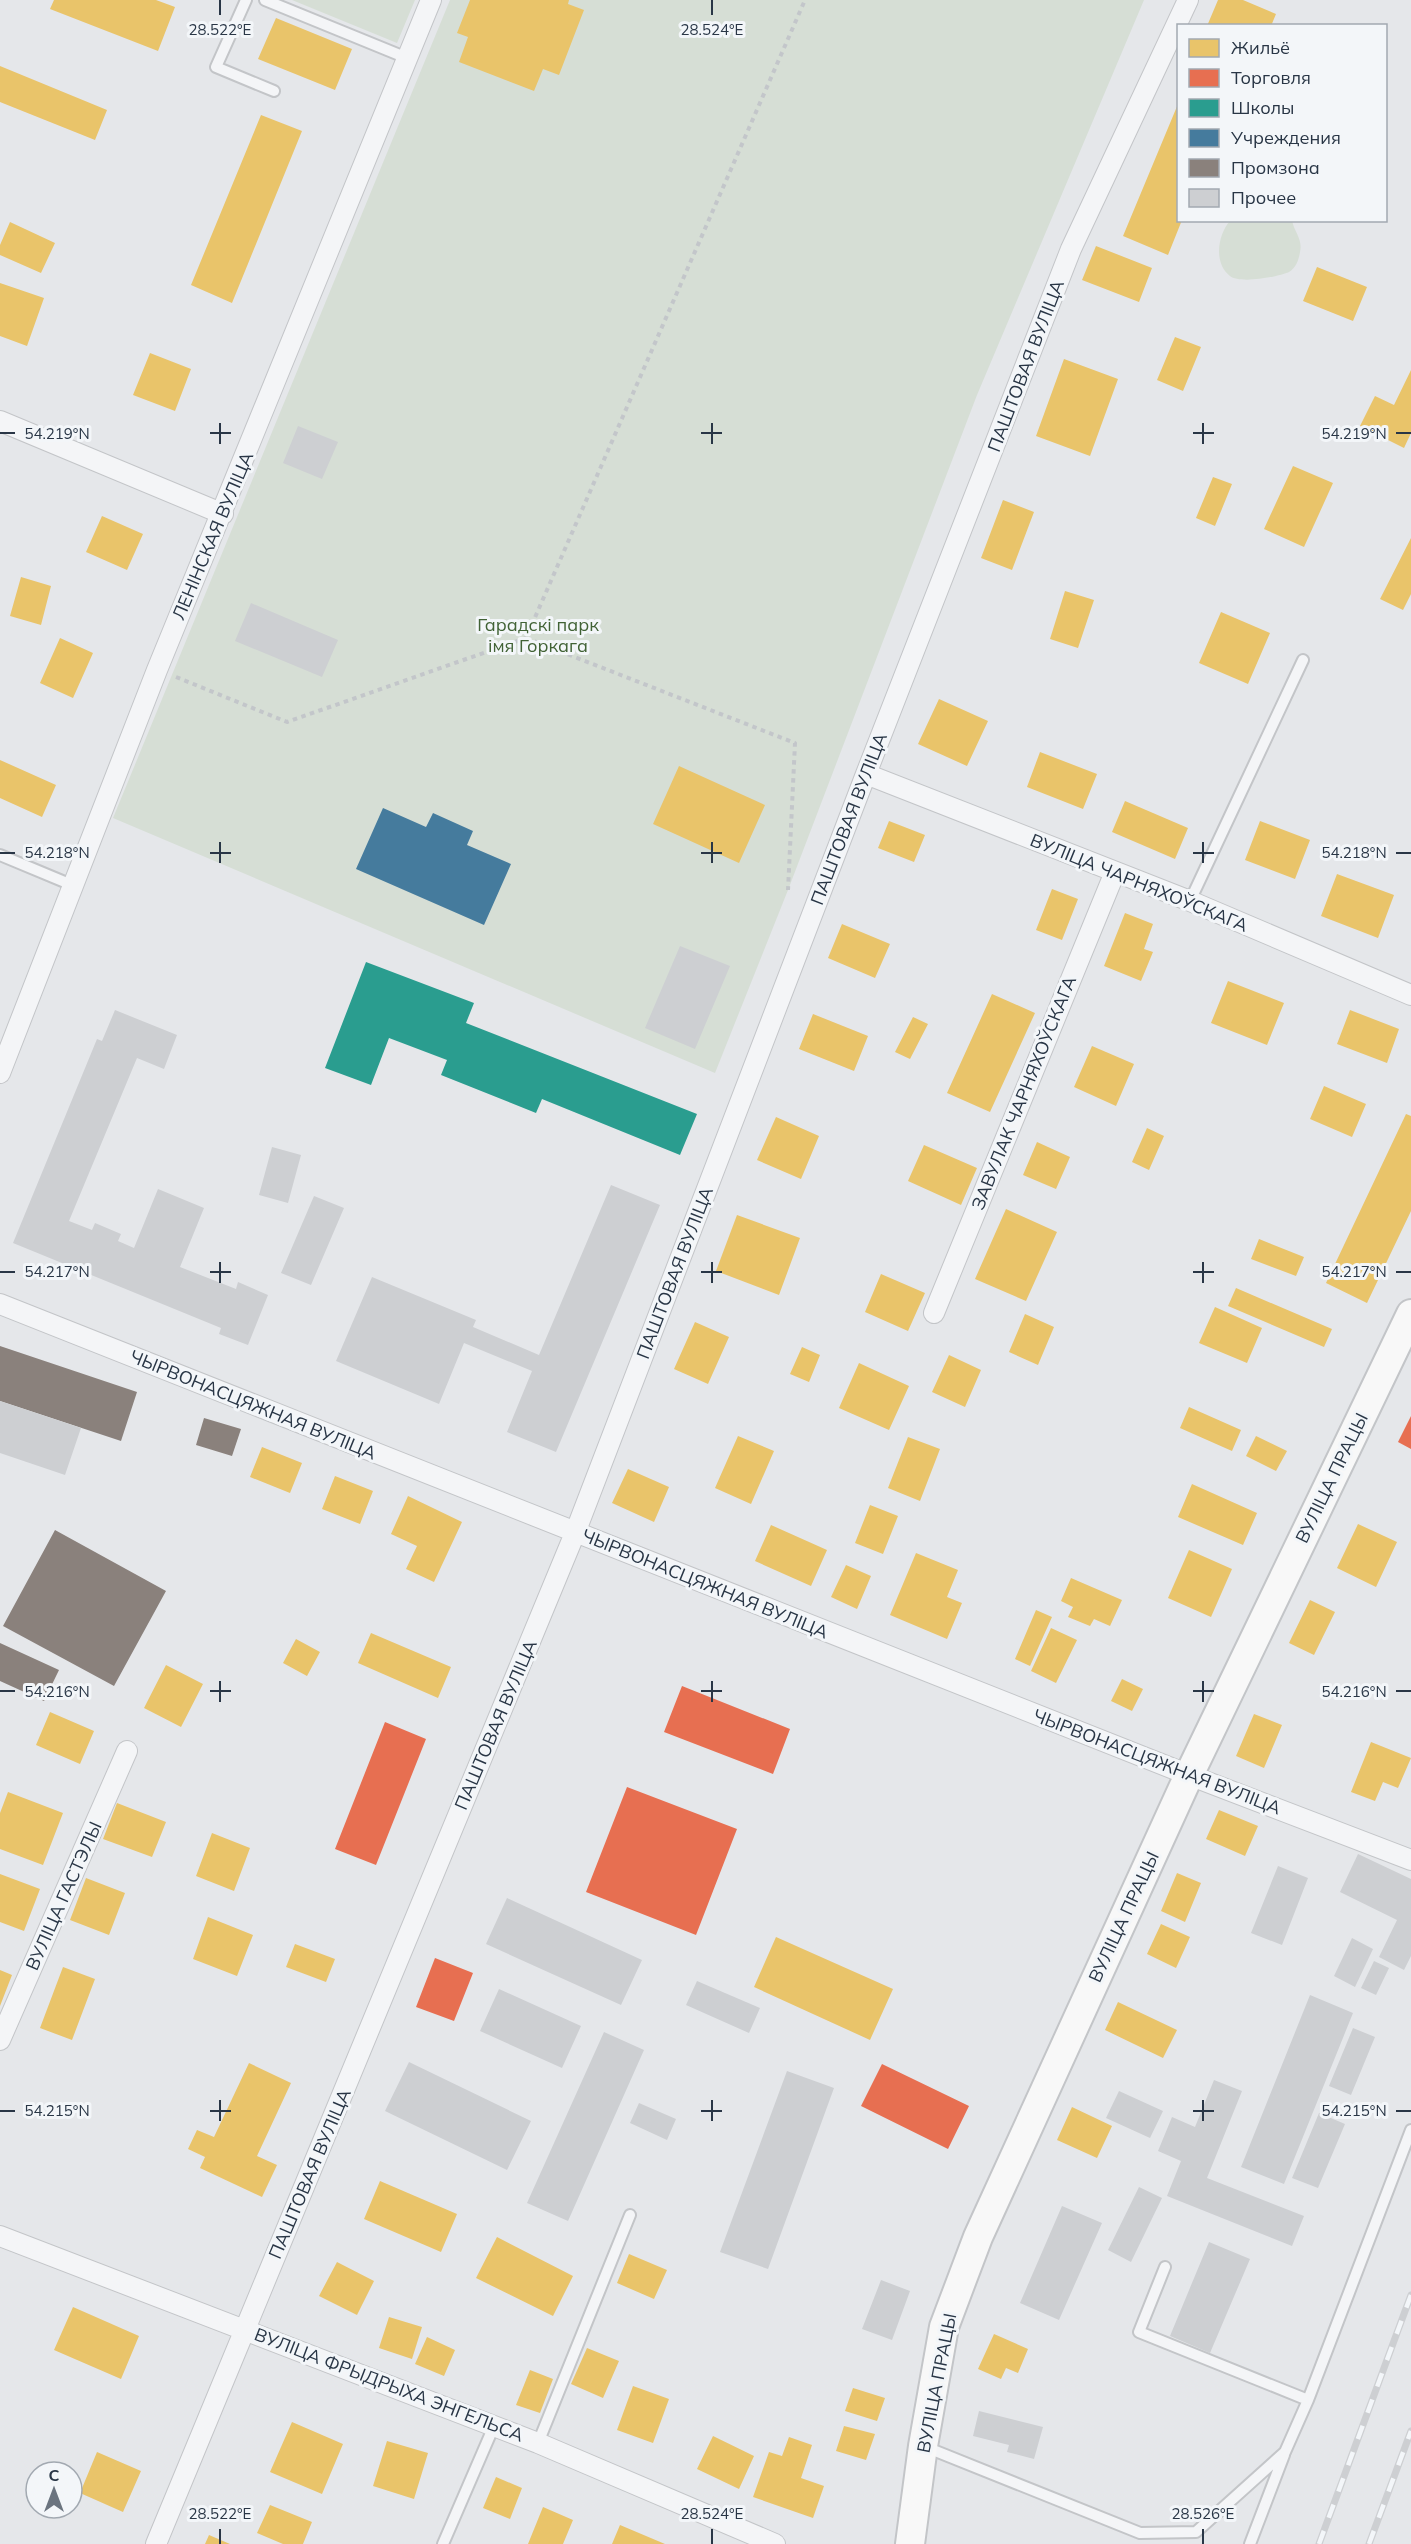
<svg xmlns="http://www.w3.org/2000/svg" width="1411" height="2544" font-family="Mulish,sans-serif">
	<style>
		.green { fill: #d6ded5 }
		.homes { fill: #e9c46a }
		.shops { fill: #e76f51 }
		.schools { fill: #2a9d8f }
		.public { fill: #457b9d }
		.industry { fill: #8a817c }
		.building { fill: #cdcfd2 }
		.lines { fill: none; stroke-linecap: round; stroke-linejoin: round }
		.lane-casing { stroke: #c3c5c8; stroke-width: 14 }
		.street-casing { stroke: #c3c5c8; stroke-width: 22 }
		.secondary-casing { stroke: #c3c5c8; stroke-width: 32 }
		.path { stroke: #c3c6ca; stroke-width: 4; stroke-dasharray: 4.5 4.5; stroke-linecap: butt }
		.lane { stroke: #f4f5f7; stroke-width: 10 }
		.street { stroke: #f4f5f7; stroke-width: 20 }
		.secondary { stroke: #f8f8f8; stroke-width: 28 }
		.rail-casing { stroke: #cdcfd2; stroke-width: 7 }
		.rail { stroke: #f3f6f9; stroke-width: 4.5; stroke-dasharray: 14; stroke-linecap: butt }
		.ticks { fill: none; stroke: #293646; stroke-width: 2 }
		.labels { text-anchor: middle; stroke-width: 6; stroke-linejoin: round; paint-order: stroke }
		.street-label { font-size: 18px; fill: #293646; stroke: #f3f6f9 }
		.park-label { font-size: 18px; fill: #416235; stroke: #f3f6f9 }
		.ticks-label { font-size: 15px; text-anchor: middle; fill: #293646; stroke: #f3f6f9; stroke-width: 6; stroke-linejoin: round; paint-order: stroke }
	</style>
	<rect width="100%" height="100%" fill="#e5e7ea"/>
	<!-- green -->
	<path class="green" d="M 292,0 L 415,0 L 397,43 Z
		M 450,0 L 1144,0 L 977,395 L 788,890 L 715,1073 L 113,818 Z
		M 1292,220 C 1294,232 1303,239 1300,252 C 1299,259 1296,268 1289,272 C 1278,277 1240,284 1230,276 C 1213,263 1218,234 1230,221 Z"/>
	<!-- homes -->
	<path class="homes" d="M 54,0 L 156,0 L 175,7 L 158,51 L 50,9 Z
		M 470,0 L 569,0 L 568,4 L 584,10 L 559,75 L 543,69 L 534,91 L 459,62 L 468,37 L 457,33 Z
		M 1218,0 L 1243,0 L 1276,14 L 1271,26 L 1207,26 Z
		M 276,18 L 352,49 L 335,90 L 258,59 Z
		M 0,66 L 107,110 L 95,140 L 0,102 Z
		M 1178,104 L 1178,220 L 1182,220 L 1168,255 L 1123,236 Z
		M 261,115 L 302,131 L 232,303 L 191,285 Z
		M 10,222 L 55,243 L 41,273 L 0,255 L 0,245 Z
		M 1096,246 L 1152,268 L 1139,302 L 1082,280 Z
		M 1317,267 L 1367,287 L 1353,321 L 1303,301 Z
		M 0,283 L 44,298 L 27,346 L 0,336 Z
		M 1175,337 L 1201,347 L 1183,391 L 1157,380 Z
		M 150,353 L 191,369 L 175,411 L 133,395 Z
		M 1064,359 L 1118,379 L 1090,456 L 1036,436 Z
		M 1411,370 L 1411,433 L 1404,448 L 1360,426 L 1375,396 L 1394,405 Z
		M 1293,466 L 1333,483 L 1304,547 L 1264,529 Z
		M 1213,477 L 1232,484 L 1215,526 L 1196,518 Z
		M 1003,500 L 1034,512 L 1012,570 L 981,558 Z
		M 102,516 L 143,534 L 127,570 L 86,552 Z
		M 1411,538 L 1411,594 L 1403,610 L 1380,599 Z
		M 21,577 L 51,586 L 41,625 L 10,616 Z
		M 1065,591 L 1094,600 L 1078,648 L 1050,639 Z
		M 1221,612 L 1270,633 L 1248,684 L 1199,663 Z
		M 60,638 L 93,653 L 73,698 L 40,683 Z
		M 939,699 L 988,721 L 967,766 L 918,744 Z
		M 1040,752 L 1097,774 L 1083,809 L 1027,787 Z
		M 0,760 L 56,785 L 42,817 L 0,798 Z
		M 679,766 L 765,805 L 739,863 L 653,824 Z
		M 1125,801 L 1188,828 L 1175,859 L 1112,832 Z
		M 889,821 L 925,835 L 914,862 L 878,848 Z
		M 1260,821 L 1310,840 L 1295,879 L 1245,860 Z
		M 1337,874 L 1394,895 L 1378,938 L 1321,916 Z
		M 1052,889 L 1078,899 L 1062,940 L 1036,930 Z
		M 1125,913 L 1153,924 L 1144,949 L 1153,952 L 1141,981 L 1104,966 Z
		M 842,924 L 890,944 L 875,978 L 828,958 Z
		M 1228,981 L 1284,1003 L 1267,1045 L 1211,1023 Z
		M 992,994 L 1035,1013 L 990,1112 L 947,1093 Z
		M 1350,1010 L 1399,1029 L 1387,1063 L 1337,1044 Z
		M 813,1014 L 868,1036 L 854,1071 L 799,1049 Z
		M 913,1017 L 928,1024 L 910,1059 L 895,1052 Z
		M 1092,1046 L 1134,1064 L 1116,1106 L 1074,1087 Z
		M 1324,1086 L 1366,1104 L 1352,1137 L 1310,1119 Z
		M 1406,1114 L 1411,1116 L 1411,1211 L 1367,1303 L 1326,1283 Z
		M 776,1117 L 819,1136 L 801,1179 L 757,1160 Z
		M 1147,1128 L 1164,1136 L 1149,1170 L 1132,1162 Z
		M 1037,1142 L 1070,1157 L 1056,1189 L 1023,1175 Z
		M 924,1145 L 977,1168 L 961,1205 L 908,1181 Z
		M 1006,1209 L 1057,1232 L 1026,1301 L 975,1279 Z
		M 737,1215 L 800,1238 L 779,1295 L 716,1271 Z
		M 1259,1239 L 1304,1257 L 1296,1276 L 1251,1259 Z
		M 881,1274 L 925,1293 L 908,1331 L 865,1312 Z
		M 1236,1288 L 1332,1329 L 1324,1347 L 1228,1306 Z
		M 1215,1307 L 1262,1328 L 1247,1363 L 1199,1343 Z
		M 1025,1314 L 1054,1327 L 1038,1365 L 1009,1352 Z
		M 695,1322 L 729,1337 L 708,1384 L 674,1369 Z
		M 802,1347 L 820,1355 L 809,1382 L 790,1374 Z
		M 949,1355 L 981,1370 L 965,1407 L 932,1392 Z
		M 859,1363 L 909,1386 L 889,1430 L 839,1408 Z
		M 1189,1407 L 1241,1430 L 1232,1451 L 1180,1428 Z
		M 738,1436 L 774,1451 L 751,1504 L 715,1488 Z
		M 1256,1436 L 1287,1451 L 1276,1471 L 1246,1456 Z
		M 908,1437 L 940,1449 L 920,1501 L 888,1488 Z
		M 262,1447 L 302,1463 L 290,1493 L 250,1477 Z
		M 628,1469 L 669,1487 L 654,1522 L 612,1503 Z
		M 335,1476 L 373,1491 L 360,1524 L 322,1509 Z
		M 1192,1484 L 1257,1513 L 1243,1545 L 1178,1517 Z
		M 408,1496 L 462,1522 L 434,1582 L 406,1569 L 417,1546 L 391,1534 Z
		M 870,1505 L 898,1516 L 883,1554 L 855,1543 Z
		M 1358,1524 L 1397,1542 L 1376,1587 L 1337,1568 Z
		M 771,1525 L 827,1550 L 811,1586 L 755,1561 Z
		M 1189,1550 L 1232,1569 L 1211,1617 L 1168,1598 Z
		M 916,1553 L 958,1570 L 947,1597 L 962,1603 L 947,1639 L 890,1615 Z
		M 846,1565 L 871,1576 L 857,1609 L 831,1597 Z
		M 1071,1578 L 1122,1600 L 1110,1626 L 1094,1619 L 1090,1626 L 1068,1617 L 1073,1607 L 1061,1601 Z
		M 1310,1600 L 1335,1612 L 1314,1655 L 1289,1643 Z
		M 1036,1610 L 1052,1617 L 1030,1666 L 1015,1659 Z
		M 1051,1628 L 1077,1640 L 1056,1683 L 1031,1671 Z
		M 371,1633 L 451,1667 L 438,1698 L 358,1663 Z
		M 296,1639 L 320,1652 L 307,1676 L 283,1663 Z
		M 166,1665 L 203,1684 L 181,1727 L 144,1708 Z
		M 1122,1679 L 1143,1689 L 1132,1711 L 1111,1701 Z
		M 50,1712 L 94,1731 L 80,1764 L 36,1745 Z
		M 1254,1714 L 1282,1725 L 1264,1768 L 1236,1756 Z
		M 1371,1742 L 1411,1758 L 1398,1788 L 1383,1782 L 1375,1801 L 1351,1792 Z
		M 8,1792 L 63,1813 L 43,1865 L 0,1849 L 0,1813 Z
		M 117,1803 L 166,1822 L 152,1857 L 103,1839 Z
		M 1219,1810 L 1258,1826 L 1245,1856 L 1206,1839 Z
		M 212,1833 L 250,1848 L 234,1891 L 196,1876 Z
		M 1177,1873 L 1201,1883 L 1185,1922 L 1161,1911 Z
		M 0,1874 L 40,1889 L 24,1931 L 0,1922 Z
		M 86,1878 L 125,1893 L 109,1935 L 70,1920 Z
		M 208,1917 L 253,1935 L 237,1976 L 193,1959 Z
		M 1161,1924 L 1190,1937 L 1176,1968 L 1147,1954 Z
		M 776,1937 L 893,1989 L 870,2040 L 754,1987 Z
		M 295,1944 L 335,1959 L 326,1982 L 286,1967 Z
		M 63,1967 L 95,1979 L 72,2040 L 40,2028 Z
		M 0,1970 L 12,1975 L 0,2006 Z
		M 1118,2002 L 1177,2030 L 1163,2058 L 1105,2030 Z
		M 249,2063 L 291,2083 L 257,2156 L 277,2165 L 262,2197 L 200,2168 L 205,2157 L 188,2149 L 197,2130 L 214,2137 Z
		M 1072,2107 L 1112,2126 L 1097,2158 L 1057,2140 Z
		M 380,2181 L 457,2214 L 441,2252 L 364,2219 Z
		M 497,2237 L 573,2276 L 553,2316 L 476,2278 Z
		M 629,2254 L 667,2270 L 654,2299 L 617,2283 Z
		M 337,2262 L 374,2281 L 357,2315 L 319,2296 Z
		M 73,2307 L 139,2336 L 121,2379 L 54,2350 Z
		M 389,2317 L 422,2327 L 412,2359 L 379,2348 Z
		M 994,2334 L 1028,2349 L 1018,2373 L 1006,2368 L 1001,2379 L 978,2369 Z
		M 427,2337 L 455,2350 L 444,2376 L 415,2364 Z
		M 587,2348 L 619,2361 L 603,2398 L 571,2384 Z
		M 530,2370 L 553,2379 L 540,2413 L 516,2405 Z
		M 633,2386 L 669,2399 L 653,2443 L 617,2430 Z
		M 853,2388 L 885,2398 L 877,2421 L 845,2411 Z
		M 292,2422 L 343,2444 L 322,2494 L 270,2472 Z
		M 844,2426 L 875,2434 L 866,2460 L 836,2451 Z
		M 713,2436 L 754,2456 L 739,2489 L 697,2469 Z
		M 789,2437 L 812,2445 L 801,2478 L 824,2486 L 813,2518 L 753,2497 L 769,2452 L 782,2456 Z
		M 387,2441 L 428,2453 L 414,2499 L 373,2486 Z
		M 97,2452 L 141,2471 L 123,2512 L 80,2493 Z
		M 496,2477 L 522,2488 L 510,2519 L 483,2508 Z
		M 270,2505 L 312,2522 L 303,2544 L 283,2544 L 257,2533 Z
		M 543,2507 L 573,2520 L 563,2544 L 528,2544 Z
		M 620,2525 L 665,2544 L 612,2544 Z
		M 209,2535 L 230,2544 L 205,2544 Z"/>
	<!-- shops -->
	<path class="shops" d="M 1411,1416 L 1411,1449 L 1398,1442 Z
		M 682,1686 L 790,1729 L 773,1774 L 664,1732 Z
		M 385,1722 L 426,1739 L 376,1865 L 335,1849 Z
		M 627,1787 L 737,1829 L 696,1935 L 586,1892 Z
		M 435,1958 L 473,1973 L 454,2021 L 416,2007 Z
		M 882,2064 L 969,2106 L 948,2149 L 861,2106 Z"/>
	<!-- schools -->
	<path class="schools" d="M 366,962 L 474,1003 L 466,1023 L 697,1114 L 680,1155 L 542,1099 L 536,1113 L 441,1075 L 447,1060 L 389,1038 L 371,1085 L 325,1068 Z"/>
	<!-- public -->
	<path class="public" d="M 383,808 L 426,827 L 433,813 L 473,831 L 467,845 L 511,864 L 484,925 L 356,869 Z"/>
	<!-- industry -->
	<path class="industry" d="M 0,1346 L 137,1392 L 121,1441 L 0,1401 Z
		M 204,1418 L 241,1429 L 232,1456 L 196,1445 Z
		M 55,1530 L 166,1591 L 114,1686 L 3,1626 Z
		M 0,1643 L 59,1670 L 44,1701 L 0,1681 Z"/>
	<!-- building -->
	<path class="building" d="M 298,426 L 338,442 L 322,479 L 283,463 Z
		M 251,603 L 338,640 L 322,677 L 235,641 Z
		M 680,946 L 730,966 L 695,1049 L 645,1028 Z
		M 115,1010 L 177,1035 L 164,1069 L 137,1058 L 69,1221 L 92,1230 L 95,1223 L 121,1234 L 118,1241 L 134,1248 L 158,1189 L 204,1208 L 180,1267 L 236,1289 L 238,1282 L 268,1295 L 248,1345 L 219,1334 L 221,1328 L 13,1243 L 97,1039 L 102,1041 Z
		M 272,1147 L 301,1155 L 288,1203 L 259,1195 Z
		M 611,1185 L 660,1205 L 556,1452 L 507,1432 L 532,1371 L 464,1343 L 439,1404 L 336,1361 L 372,1277 L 476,1320 L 473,1327 L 539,1355 Z
		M 314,1196 L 344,1208 L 311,1285 L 281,1273 Z
		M 0,1401 L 81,1428 L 65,1475 L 0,1453 Z
		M 1358,1854 L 1411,1879 L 1411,1956 L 1404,1970 L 1379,1957 L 1397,1920 L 1340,1892 Z
		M 1278,1866 L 1308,1878 L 1282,1945 L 1251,1933 Z
		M 507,1898 L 642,1960 L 621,2005 L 486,1944 Z
		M 1352,1938 L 1373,1949 L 1355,1987 L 1334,1976 Z
		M 1374,1961 L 1389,1968 L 1376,1995 L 1361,1988 Z
		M 697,1981 L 760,2008 L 749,2033 L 686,2005 Z
		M 499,1989 L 581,2026 L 562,2068 L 480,2031 Z
		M 1310,1995 L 1353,2013 L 1284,2184 L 1241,2167 Z
		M 1353,2028 L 1375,2037 L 1351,2095 L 1329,2086 Z
		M 604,2032 L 644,2050 L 568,2221 L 527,2203 Z
		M 409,2062 L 531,2121 L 507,2170 L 385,2111 Z
		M 787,2071 L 834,2088 L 768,2269 L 720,2252 Z
		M 1214,2080 L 1242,2091 L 1207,2178 L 1304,2216 L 1292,2246 L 1167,2196 L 1181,2161 L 1158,2151 L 1172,2117 L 1195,2127 Z
		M 1119,2091 L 1163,2111 L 1150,2138 L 1106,2118 Z
		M 639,2103 L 676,2119 L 667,2140 L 630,2123 Z
		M 1319,2113 L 1345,2124 L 1318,2188 L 1292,2178 Z
		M 1139,2187 L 1162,2198 L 1131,2262 L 1108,2250 Z
		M 1062,2206 L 1102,2223 L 1059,2320 L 1020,2303 Z
		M 1209,2242 L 1250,2259 L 1210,2353 L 1170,2336 Z
		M 881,2280 L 910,2291 L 892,2340 L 862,2329 Z
		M 979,2411 L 1043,2427 L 1034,2459 L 1007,2452 L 1009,2445 L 973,2436 Z"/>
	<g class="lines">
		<defs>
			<path id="lane" d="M 246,0 L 216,67 L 274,91
				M 265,0 L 407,58
				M 0,855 L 72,885
				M 1190,901 L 1303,660
				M 1165,2267 L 1139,2332 L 1308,2400
				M 538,2443 L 630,2215
				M 923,2446 L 1140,2533 L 1196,2532 L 1285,2452 L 1308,2400 L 1411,2130
				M 443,2544 L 494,2426
				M 1250,2544 L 1284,2455"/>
			<path id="street" d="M 0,421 L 223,514
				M 866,774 L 1190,901 L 1411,995
				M 0,1073 L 157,670 L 431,0
				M 0,1304 L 1189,1775 L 1411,1860
				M 934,1313 L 1115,872
				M 0,2040 L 127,1751
				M 0,2236 L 538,2443 L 775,2544
				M 156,2544 L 575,1533 L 866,774 L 1071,249 L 1188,0"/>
			<path id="secondary" d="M 910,2544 L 923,2446 L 944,2327 L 978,2237 L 1189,1775 L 1411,1314"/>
		</defs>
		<!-- lane casing -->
		<use href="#lane" class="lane-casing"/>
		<!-- street casing -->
		<use href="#street" class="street-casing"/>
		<!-- secondary casing -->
		<use href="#secondary" class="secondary-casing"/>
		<!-- path -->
		<path class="path" d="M 526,638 L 795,743 L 788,890
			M 176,677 L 287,722 L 526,638 L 805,0"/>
		<!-- lane -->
		<use href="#lane" class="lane"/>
		<!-- street -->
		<use href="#street" class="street"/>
		<!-- secondary -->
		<use href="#secondary" class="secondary"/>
		<defs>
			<path id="rail" d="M 1319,2544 L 1411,2295
				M 1369,2544 L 1411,2431"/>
		</defs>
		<!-- rail casing -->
		<use href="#rail" class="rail-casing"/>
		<!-- rail -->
		<use href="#rail" class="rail"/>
	</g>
	<!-- ticks -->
	<path class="ticks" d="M 220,0 L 220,15M 712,0 L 712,15M 220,423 L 220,444M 712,423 L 712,444M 1203,423 L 1203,444M 0,433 L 15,433M 210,433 L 231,433M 701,433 L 722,433M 1193,433 L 1214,433M 1396,433 L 1411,433M 220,842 L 220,863M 712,842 L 712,863M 1203,842 L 1203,863M 0,853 L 15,853M 210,853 L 231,853M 701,853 L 722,853M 1193,853 L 1214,853M 1396,853 L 1411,853M 220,1262 L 220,1283M 712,1262 L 712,1283M 1203,1262 L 1203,1283M 0,1272 L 15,1272M 210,1272 L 231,1272M 701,1272 L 722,1272M 1193,1272 L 1214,1272M 1396,1272 L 1411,1272M 220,1681 L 220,1702M 712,1681 L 712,1702M 1203,1681 L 1203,1702M 0,1691 L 15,1691M 210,1691 L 231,1691M 701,1691 L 722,1691M 1193,1691 L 1214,1691M 1396,1691 L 1411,1691M 220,2100 L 220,2121M 712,2100 L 712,2121M 1203,2100 L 1203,2121M 0,2111 L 15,2111M 210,2111 L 231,2111M 701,2111 L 722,2111M 1193,2111 L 1214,2111M 1396,2111 L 1411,2111M 220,2529 L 220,2544M 712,2529 L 712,2544M 1203,2529 L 1203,2544"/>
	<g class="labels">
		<!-- street labels -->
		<g class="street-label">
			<text transform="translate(1026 366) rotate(-69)" y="6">ПАШТОВАЯ ВУЛІЦА</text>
			<text transform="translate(213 536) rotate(-67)" y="6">ЛЕНІНСКАЯ ВУЛІЦА</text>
			<text transform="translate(849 819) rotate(-69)" y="6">ПАШТОВАЯ ВУЛІЦА</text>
			<text transform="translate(1139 883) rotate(22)" y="6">ВУЛІЦА ЧАРНЯХОЎСКАГА</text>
			<text transform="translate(1024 1093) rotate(-68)" y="6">ЗАВУЛАК ЧАРНЯХОЎСКАГА</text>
			<text transform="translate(675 1273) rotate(-69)" y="6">ПАШТОВАЯ ВУЛІЦА</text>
			<text transform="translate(253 1405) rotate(22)" y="6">ЧЫРВОНАСЦЯЖНАЯ ВУЛІЦА</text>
			<text transform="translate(1332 1478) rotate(-64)" y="6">ВУЛІЦА ПРАЦЫ</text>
			<text transform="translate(705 1584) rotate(22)" y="6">ЧЫРВОНАСЦЯЖНАЯ ВУЛІЦА</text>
			<text transform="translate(496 1725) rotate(-67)" y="6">ПАШТОВАЯ ВУЛІЦА</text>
			<text transform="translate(1157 1762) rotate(21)" y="6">ЧЫРВОНАСЦЯЖНАЯ ВУЛІЦА</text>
			<text transform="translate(64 1896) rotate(-66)" y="6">ВУЛІЦА ГАСТЭЛЫ</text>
			<text transform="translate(1124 1917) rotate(-65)" y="6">ВУЛІЦА ПРАЦЫ</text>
			<text transform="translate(310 2174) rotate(-67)" y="6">ПАШТОВАЯ ВУЛІЦА</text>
			<text transform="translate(937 2383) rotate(-79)" y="6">ВУЛІЦА ПРАЦЫ</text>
			<text transform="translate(389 2385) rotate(21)" y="6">ВУЛІЦА ФРЫДРЫХА ЭНГЕЛЬСА</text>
		</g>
		<!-- park labels -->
		<g class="park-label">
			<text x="538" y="631">Гарадскі парк<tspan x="538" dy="21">імя Горкага</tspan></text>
		</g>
	</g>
	<g class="ticks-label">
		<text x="220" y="35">28.522°E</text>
		<text x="712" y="35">28.524°E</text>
		<text x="57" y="439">54.219°N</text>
		<text x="1354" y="439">54.219°N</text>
		<text x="57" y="858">54.218°N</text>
		<text x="1354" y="858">54.218°N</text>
		<text x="57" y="1277">54.217°N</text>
		<text x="1354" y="1277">54.217°N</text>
		<text x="57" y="1697">54.216°N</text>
		<text x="1354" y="1697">54.216°N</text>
		<text x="57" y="2116">54.215°N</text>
		<text x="1354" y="2116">54.215°N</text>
		<text x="220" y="2519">28.522°E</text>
		<text x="712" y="2519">28.524°E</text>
		<text x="1203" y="2519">28.526°E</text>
	</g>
	<!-- legend -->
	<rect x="1177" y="24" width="210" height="198" fill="#f3f6f9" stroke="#a2a9b1" stroke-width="1.5"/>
	<rect x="1189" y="39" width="30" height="18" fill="#e9c46a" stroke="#a2a9b1" stroke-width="1.5"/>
	<text x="1231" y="54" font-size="18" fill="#293646">Жильё</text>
	<rect x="1189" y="69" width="30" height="18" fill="#e76f51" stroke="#a2a9b1" stroke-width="1.5"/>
	<text x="1231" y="84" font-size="18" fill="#293646">Торговля</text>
	<rect x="1189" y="99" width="30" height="18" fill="#2a9d8f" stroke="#a2a9b1" stroke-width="1.5"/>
	<text x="1231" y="114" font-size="18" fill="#293646">Школы</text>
	<rect x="1189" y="129" width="30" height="18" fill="#457b9d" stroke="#a2a9b1" stroke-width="1.5"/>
	<text x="1231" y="144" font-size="18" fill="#293646">Учреждения</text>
	<rect x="1189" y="159" width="30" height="18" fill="#8a817c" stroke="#a2a9b1" stroke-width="1.5"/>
	<text x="1231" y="174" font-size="18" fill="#293646">Промзона</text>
	<rect x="1189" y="189" width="30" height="18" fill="#cdcfd2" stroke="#a2a9b1" stroke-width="1.5"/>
	<text x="1231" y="204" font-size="18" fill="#293646">Прочее</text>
	<!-- north arrow -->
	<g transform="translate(54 2490)"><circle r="28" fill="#f3f6f9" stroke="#a2a9b1" stroke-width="1.5"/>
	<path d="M0-4.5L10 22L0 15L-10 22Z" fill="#6b747f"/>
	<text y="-9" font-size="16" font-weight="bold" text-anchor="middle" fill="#293646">С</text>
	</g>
</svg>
